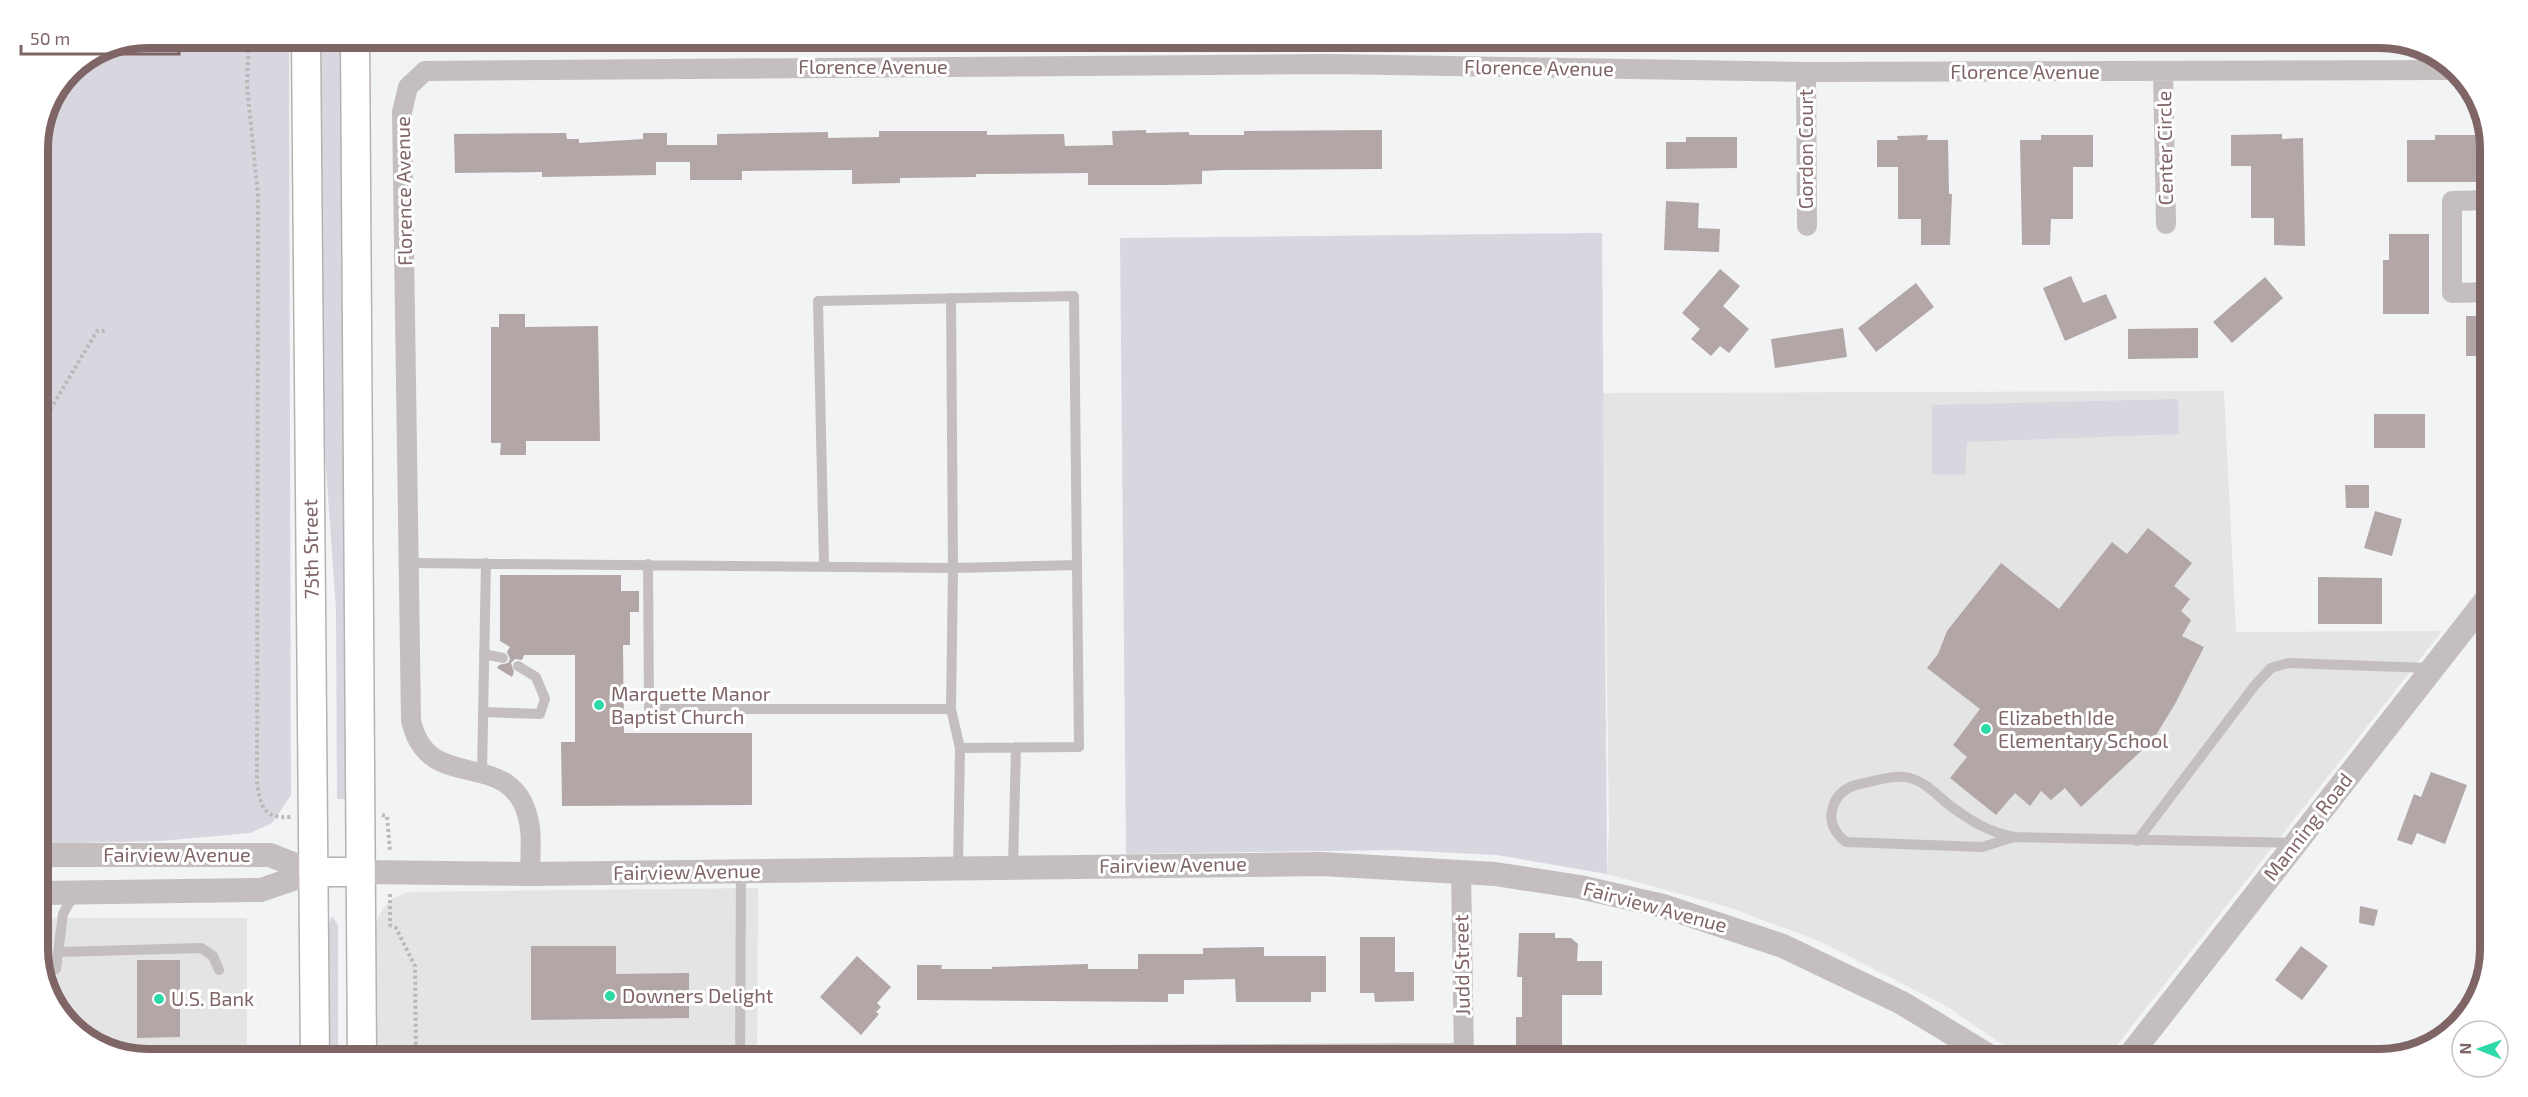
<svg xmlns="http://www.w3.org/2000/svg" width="2528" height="1097" font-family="'Exo 2',sans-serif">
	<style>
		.built { fill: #e4e4e5 }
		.green { fill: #d8d7e0 }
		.building { fill: #b2a6a7 }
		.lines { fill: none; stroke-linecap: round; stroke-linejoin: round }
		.secondary-casing { stroke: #b9b0b1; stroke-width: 31 }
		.path { stroke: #bdb8b8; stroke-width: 4; stroke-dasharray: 3 3; stroke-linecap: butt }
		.service { stroke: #c5bebe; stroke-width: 10 }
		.minor { stroke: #c5bebe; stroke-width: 20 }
		.tertiary { stroke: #c5bebe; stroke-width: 24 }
		.secondary { stroke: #fff; stroke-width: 28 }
		.poi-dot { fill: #2cd9a7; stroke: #fff; stroke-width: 2 }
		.labels { text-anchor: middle; stroke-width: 6; stroke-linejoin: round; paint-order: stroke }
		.street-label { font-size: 20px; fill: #806567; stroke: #fff }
		.poi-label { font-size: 20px; fill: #806567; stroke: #fff; text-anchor: start }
		.rim { fill: none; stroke: #806567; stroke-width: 8 }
	</style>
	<rect width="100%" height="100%" fill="#f1f3f5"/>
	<!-- built -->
	<path class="built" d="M 2224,391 L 2236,632 L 2442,631 L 2106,1059 L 2024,1059 L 1946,1006 L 1819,941 L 1728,907 L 1607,874 L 1609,825 L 1603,393 Z
		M 758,888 L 757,1059 L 375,1059 L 375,924 L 382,910 L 392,899 L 408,892 Z
		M 38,918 L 247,918 L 247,1059 L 148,1059 L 106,1051 L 60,1016 L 38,956 Z"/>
	<!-- green -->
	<path class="green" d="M 148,38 L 289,38 L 291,795 L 272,823 L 250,833 L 161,841 L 38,844 L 38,141 L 70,70 L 106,46 Z
		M 319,38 L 341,38 L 347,799 L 337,799 L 336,610 L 322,411 Z
		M 1602,233 L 1607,874 L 1497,855 L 1395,850 L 1126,854 L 1120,238 Z
		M 2178,399 L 2179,434 L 1967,442 L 1965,475 L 1932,474 L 1932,405 Z
		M 332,916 L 338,925 L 338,1059 L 326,1059 L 326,932 Z"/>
	<!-- building -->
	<path class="building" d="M 1146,130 L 1146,133 L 1189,132 L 1189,135 L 1244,135 L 1244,131 L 1382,130 L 1382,169 L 1223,170 L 1202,171 L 1202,184 L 1165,185 L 1088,185 L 1088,173 L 976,174 L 976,177 L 900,178 L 900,183 L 852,184 L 852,170 L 742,171 L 742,180 L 690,180 L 690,162 L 656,162 L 656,175 L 542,177 L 542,172 L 455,173 L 454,134 L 566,133 L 567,139 L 579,139 L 579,143 L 643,139 L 643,133 L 667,133 L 667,145 L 717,145 L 717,134 L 828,132 L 828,138 L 879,137 L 879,131 L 987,131 L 987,135 L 1064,134 L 1065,146 L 1113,145 L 1112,131 Z
		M 2282,134 L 2282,139 L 2303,138 L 2305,246 L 2274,245 L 2274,218 L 2251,218 L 2251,166 L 2231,166 L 2231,135 Z
		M 1928,135 L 1927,140 L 1948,140 L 1949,194 L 1952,194 L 1950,245 L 1921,245 L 1921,219 L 1898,219 L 1898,167 L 1877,167 L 1877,140 L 1898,140 L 1897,136 Z
		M 2041,135 L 2093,135 L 2093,167 L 2073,167 L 2073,219 L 2051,219 L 2050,245 L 2022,245 L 2020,140 L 2041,140 Z
		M 2435,135 L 2487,135 L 2487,182 L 2407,182 L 2407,140 L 2435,140 Z
		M 1686,137 L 1737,137 L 1737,168 L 1666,169 L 1666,142 L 1686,142 Z
		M 1666,201 L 1699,203 L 1698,228 L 1720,229 L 1719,252 L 1664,250 Z
		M 2389,234 L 2429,234 L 2429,314 L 2383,314 L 2383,260 L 2389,260 Z
		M 1720,269 L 1740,286 L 1723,306 L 1749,329 L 1729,353 L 1720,346 L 1711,356 L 1691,339 L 1700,329 L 1682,313 Z
		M 2071,276 L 2083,303 L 2106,294 L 2117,318 L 2065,341 L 2043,288 Z
		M 2265,277 L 2283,298 L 2232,343 L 2213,322 Z
		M 1916,283 L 1934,307 L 1876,352 L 1858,328 Z
		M 499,314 L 525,314 L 525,327 L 598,326 L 600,441 L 526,441 L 526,455 L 500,455 L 501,443 L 491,443 L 491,327 L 499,327 Z
		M 2466,316 L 2490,316 L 2490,356 L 2466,356 Z
		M 1843,328 L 1847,357 L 1775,368 L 1771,339 Z
		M 2198,328 L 2198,358 L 2128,359 L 2128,329 Z
		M 2374,414 L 2425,414 L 2425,448 L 2374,448 Z
		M 2345,485 L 2369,485 L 2369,508 L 2346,508 Z
		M 2375,511 L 2402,519 L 2392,556 L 2364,548 Z
		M 2148,528 L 2192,563 L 2174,586 L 2190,599 L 2181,611 L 2191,620 L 2182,636 L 2204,647 L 2175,704 L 2153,740 L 2081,807 L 2065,788 L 2051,800 L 2041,791 L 2030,806 L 2015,793 L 1996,815 L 1950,778 L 1967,757 L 1953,745 L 1980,709 L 1927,668 L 1938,654 L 1947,631 L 2001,563 L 2059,609 L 2112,542 L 2127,554 Z
		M 500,575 L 621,575 L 621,591 L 639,591 L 639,612 L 630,612 L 630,645 L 623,645 L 624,733 L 752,733 L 752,805 L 562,806 L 561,742 L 575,742 L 575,655 L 524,655 L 522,660 L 515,659 L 511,663 L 514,672 L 512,677 L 497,668 L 499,665 L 508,663 L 510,659 L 507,652 L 510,647 L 500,641 Z
		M 2318,577 L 2382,578 L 2382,624 L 2318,624 Z
		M 2431,772 L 2467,785 L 2445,844 L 2417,833 L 2412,845 L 2397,840 L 2414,794 L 2421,797 Z
		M 2360,906 L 2378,910 L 2374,926 L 2359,923 Z
		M 1519,933 L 1555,933 L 1555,938 L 1571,938 L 1578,944 L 1577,961 L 1602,961 L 1602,995 L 1562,995 L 1562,1059 L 1526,1059 L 1526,1048 L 1516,1048 L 1516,1017 L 1522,1017 L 1522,977 L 1517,977 Z
		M 1360,937 L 1395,937 L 1395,972 L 1414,972 L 1414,1001 L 1375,1002 L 1374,993 L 1360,993 Z
		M 531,946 L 616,946 L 616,974 L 689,973 L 689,1018 L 531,1020 Z
		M 2301,946 L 2328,966 L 2302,1000 L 2275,980 Z
		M 1264,947 L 1264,956 L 1326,956 L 1326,992 L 1311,992 L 1311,1002 L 1236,1002 L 1235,979 L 1184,980 L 1184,994 L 1168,994 L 1168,1002 L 917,1000 L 917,965 L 942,965 L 941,969 L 992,969 L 992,967 L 1088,964 L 1088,969 L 1138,969 L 1138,954 L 1203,954 L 1203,948 Z
		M 857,956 L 891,987 L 877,1003 L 881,1007 L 876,1012 L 879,1014 L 861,1035 L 820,997 Z
		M 137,960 L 180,960 L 180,1037 L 137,1038 Z"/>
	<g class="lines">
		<defs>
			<path id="secondary" d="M 306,38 L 315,1059
				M 355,38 L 362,1059
				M 313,872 L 361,872"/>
		</defs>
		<!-- secondary casing -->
		<use href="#secondary" class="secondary-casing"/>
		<!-- path -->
		<path class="path" d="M 249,38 L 247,85 L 258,196 L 257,782 C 260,806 264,819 291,817
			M 38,430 L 97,331 L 106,331
			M 382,815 L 387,816 L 390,851
			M 390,894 L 390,925 L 396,928 L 415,966 L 416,1059"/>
		<!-- service -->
		<path class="service" d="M 951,298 L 953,568 L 951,709 L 960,748 L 958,868
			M 409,563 L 953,568 L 1077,565
			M 648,564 L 649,709 L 951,709
			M 824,565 L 818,301 L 1074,296 L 1079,747 L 960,748
			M 484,654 L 503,658
			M 483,712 L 540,714 L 545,699 L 536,677 L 518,666
			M 482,773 L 486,563
			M 2014,837 L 1982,847 L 1846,842 C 1836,834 1829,824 1832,811 C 1835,795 1846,787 1860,784 C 1876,781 1894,774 1910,778 C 1925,782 1937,795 1948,804 C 1969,820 1988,832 2014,837 L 2296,843
			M 2137,841 L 2255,685 L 2271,668 L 2288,663 L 2430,668
			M 1013,867 L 1016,747
			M 59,952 L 201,948 L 213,956 L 219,970
			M 56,969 L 63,914 L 74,894
			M 740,1059 L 741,871"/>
		<!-- minor -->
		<path class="minor" d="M 1806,72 L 1807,226
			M 2163,72 L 2166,224
			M 2490,200 L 2452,201 L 2452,293 L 2490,292
			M 1461,871 L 1464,1059
			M 530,874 C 530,854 533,833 527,814 C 507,746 427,796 411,720 L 402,112 L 408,87 L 425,71 L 1329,64 L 1806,72 L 2452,70
			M 912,1059 L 912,1056 L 1464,1053"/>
		<!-- tertiary -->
		<path class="tertiary" d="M 38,855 L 270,855 L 313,872
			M 361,872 L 530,874 L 1322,864 L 1495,874 L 1580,887 L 1663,906 L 1783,946 L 1902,1003 L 1994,1059
			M 38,893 L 261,890 L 313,872
			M 2127,1059 L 2490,595"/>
		<!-- secondary -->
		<use href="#secondary" class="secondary"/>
	</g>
	<!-- markers -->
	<g class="poi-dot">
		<circle cx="599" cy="705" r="6"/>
		<circle cx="1986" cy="729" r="6"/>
		<circle cx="610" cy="996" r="6"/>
		<circle cx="159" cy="999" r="6"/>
	</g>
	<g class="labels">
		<!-- street labels -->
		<g class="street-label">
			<text x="873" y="74">Florence Avenue</text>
			<text transform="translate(1539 68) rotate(1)" y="7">Florence Avenue</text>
			<text x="2025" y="79">Florence Avenue</text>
			<text transform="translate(2165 148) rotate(-91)" y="7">Center Circle</text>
			<text transform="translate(1806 149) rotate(-90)" y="7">Gordon Court</text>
			<text transform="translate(404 191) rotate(-91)" y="7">Florence Avenue</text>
			<text transform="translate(311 549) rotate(-91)" y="7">75th Street</text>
			<text transform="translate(2308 827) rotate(-52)" y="7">Manning Road</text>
			<text x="177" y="862">Fairview Avenue</text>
			<text transform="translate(1173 865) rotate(-1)" y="7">Fairview Avenue</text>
			<text transform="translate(687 872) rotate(-1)" y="7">Fairview Avenue</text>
			<text transform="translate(1655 907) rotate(15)" y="7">Fairview Avenue</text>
			<text transform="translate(1462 965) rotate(-91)" y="7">Judd Street</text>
		</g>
		<!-- poi labels -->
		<g class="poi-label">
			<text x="611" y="701">Marquette Manor<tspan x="611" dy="23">Baptist Church</tspan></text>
			<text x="1998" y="725">Elizabeth Ide<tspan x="1998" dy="23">Elementary School</tspan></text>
			<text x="622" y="1003">Downers Delight</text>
			<text x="171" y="1006">U.S. Bank</text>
		</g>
	</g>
	<!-- crop -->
	<path d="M0 0H2528V1097H0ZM148 48H2380A100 100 0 0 1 2480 148V949A100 100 0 0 1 2380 1049H148A100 100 0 0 1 48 949V148A100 100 0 0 1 148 48Z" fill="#fff" fill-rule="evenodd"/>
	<path class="rim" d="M148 48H2380A100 100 0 0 1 2480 148V949A100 100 0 0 1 2380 1049H148A100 100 0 0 1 48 949V148A100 100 0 0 1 148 48Z"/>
	<!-- north arrow -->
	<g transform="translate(2480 1049) rotate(271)"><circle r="28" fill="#ffffff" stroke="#ccc1c2" stroke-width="1.5"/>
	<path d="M0-4.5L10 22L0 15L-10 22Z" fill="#2cd9a7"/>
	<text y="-9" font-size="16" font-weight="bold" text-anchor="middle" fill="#806567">N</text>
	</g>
	<!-- scale -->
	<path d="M21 45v9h158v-9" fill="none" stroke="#806567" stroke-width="3"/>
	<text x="30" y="45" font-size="18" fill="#806567" stroke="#ffffff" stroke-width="4.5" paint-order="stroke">50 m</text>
</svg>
